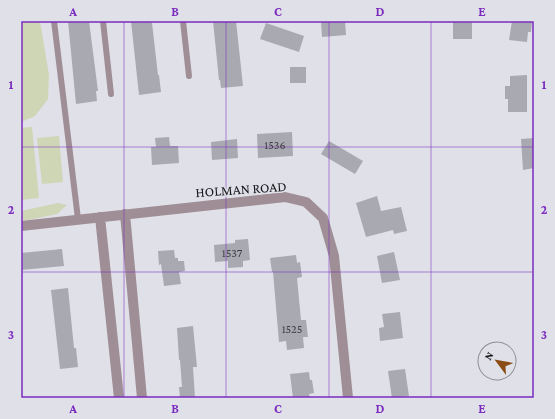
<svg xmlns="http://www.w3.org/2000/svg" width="555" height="419" font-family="'Crimson Pro',serif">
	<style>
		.green { fill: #cfd6b6 }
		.building { fill: #a9a9b1 }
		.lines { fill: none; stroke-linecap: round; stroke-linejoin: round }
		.service { stroke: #9f8e95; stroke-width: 6 }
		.minor { stroke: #9f8e95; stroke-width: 10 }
		.grid { fill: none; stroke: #7b2cbf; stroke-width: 1; stroke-opacity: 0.55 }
		.labels { text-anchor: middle; stroke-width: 3; stroke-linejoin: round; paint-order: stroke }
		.number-label { font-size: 12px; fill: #3c3d40 }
		.street-label { font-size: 14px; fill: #18191b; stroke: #dfe0e8 }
		.neatline { fill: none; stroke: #7b2cbf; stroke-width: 1.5 }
		.grid-label { font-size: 13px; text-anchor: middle; font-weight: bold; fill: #7b2cbf }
	</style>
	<rect width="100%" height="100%" fill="#dfe0e8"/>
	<!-- green -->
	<path class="green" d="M 21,21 L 40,21 L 49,75 L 48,99 L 35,116 L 21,122 Z
		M 32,127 L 39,198 L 21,200 L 21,128 Z
		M 59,136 L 63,182 L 42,184 L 37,138 Z
		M 58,203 L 67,205 L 57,214 L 28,220 L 21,220 L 21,211 Z"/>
	<!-- building -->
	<path class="building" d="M 68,21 L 89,21 L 98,91 L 96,91 L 97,101 L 76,104 Z
		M 131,21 L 151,21 L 151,23 L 152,23 L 158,75 L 159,75 L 161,92 L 139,95 Z
		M 213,21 L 236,21 L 243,86 L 221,88 L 220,80 L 219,80 Z
		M 321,21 L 345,21 L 346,35 L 322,37 Z
		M 453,21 L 472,21 L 472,39 L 453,39 Z
		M 512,21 L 532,21 L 531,32 L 528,32 L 527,42 L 509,40 Z
		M 266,23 L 304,36 L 299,52 L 260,39 Z
		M 290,67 L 306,67 L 306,83 L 290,83 Z
		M 527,75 L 527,112 L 508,112 L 508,99 L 505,99 L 505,86 L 510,86 L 510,76 Z
		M 292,132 L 293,156 L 258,158 L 257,134 Z
		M 169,137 L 170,146 L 178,146 L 179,163 L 152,165 L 151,147 L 156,147 L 155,138 Z
		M 534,138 L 534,168 L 523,170 L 521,139 Z
		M 237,139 L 238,158 L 212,160 L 211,142 Z
		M 329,141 L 363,161 L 355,174 L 321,154 Z
		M 377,196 L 381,211 L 401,207 L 407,231 L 394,234 L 393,230 L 366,237 L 356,203 Z
		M 248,239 L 250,260 L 243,261 L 243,267 L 228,268 L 228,261 L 215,262 L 214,245 L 235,243 L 235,240 Z
		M 62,249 L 64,266 L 21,270 L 21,253 Z
		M 174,250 L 175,258 L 178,258 L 178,261 L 184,261 L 185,271 L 179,272 L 181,284 L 164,286 L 161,264 L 159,265 L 158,251 Z
		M 394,252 L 400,280 L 382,283 L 377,256 Z
		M 296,255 L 297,263 L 300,262 L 302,277 L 297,278 L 301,320 L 306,320 L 308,337 L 303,337 L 304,348 L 287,350 L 286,341 L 279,342 L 273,272 L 272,272 L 270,258 Z
		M 68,288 L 74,348 L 76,348 L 78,367 L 60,369 L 51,290 Z
		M 400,312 L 403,338 L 380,341 L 379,328 L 384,327 L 382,314 Z
		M 193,326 L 197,367 L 193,367 L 195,398 L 180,398 L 179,387 L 182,387 L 180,360 L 179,360 L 177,328 Z
		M 405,369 L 409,396 L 392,398 L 388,371 Z
		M 309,372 L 310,380 L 312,380 L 314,393 L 309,394 L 310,398 L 293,398 L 290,374 Z"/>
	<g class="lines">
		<!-- service -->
		<path class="service" d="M 54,21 L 78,219
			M 103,21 L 111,94
			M 183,21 L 189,76"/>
		<!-- minor -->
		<path class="minor" d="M 125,214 L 142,398
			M 100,217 L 119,398
			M 21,226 L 285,197 L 306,202 L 323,218 L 334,256 L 348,398"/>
	</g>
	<!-- grid -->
	<path class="grid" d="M 124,21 L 124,398M 226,21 L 226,398M 329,21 L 329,398M 431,21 L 431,398M 21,147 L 534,147M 21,272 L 534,272"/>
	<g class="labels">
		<!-- number labels -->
		<g class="number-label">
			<text x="275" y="149">1536</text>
			<text x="232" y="257">1537</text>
			<text x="292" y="333">1525</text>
		</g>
		<!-- street labels -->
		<g class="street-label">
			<text transform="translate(241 189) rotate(-4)" y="5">HOLMAN ROAD</text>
		</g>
	</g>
	<!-- border -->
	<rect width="555" height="419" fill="none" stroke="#dfe0e8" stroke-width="44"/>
	<!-- north arrow -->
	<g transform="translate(497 361) rotate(302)"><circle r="19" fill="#dfe0e8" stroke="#8f9096"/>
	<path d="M0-3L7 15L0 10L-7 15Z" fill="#8b4b14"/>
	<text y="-6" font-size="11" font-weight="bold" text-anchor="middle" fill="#18191b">N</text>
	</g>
	<rect x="22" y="22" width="511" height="375" class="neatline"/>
	<g class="grid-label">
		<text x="73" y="16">A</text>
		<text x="175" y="16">B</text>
		<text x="278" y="16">C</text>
		<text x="380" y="16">D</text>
		<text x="482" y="16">E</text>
		<text x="11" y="89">1</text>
		<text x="544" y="89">1</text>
		<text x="11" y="214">2</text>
		<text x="544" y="214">2</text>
		<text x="11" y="339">3</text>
		<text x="544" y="339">3</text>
		<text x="73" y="413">A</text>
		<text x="175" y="413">B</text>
		<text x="278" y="413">C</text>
		<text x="380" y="413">D</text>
		<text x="482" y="413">E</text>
	</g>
</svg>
